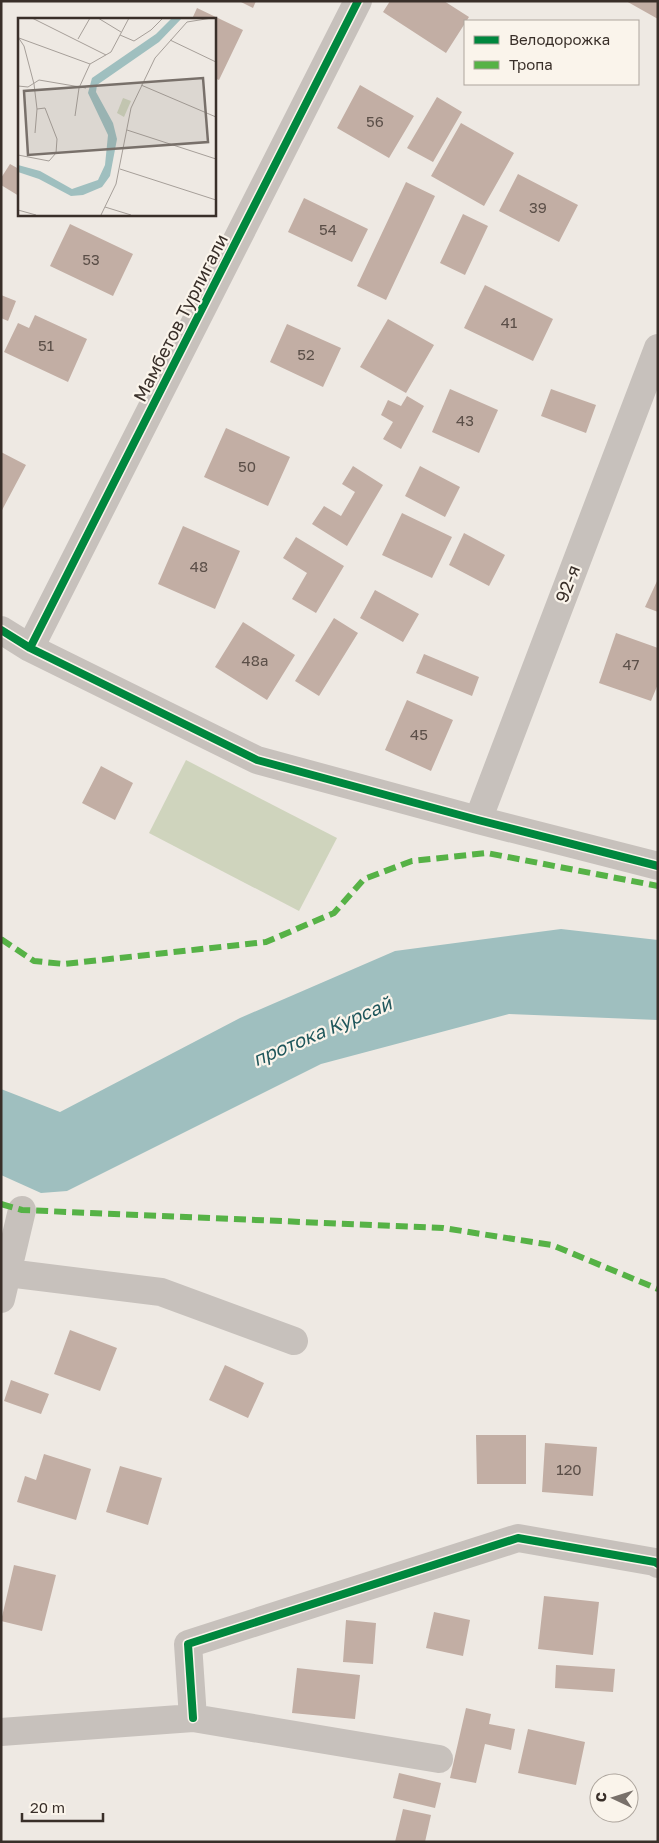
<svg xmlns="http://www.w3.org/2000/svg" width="659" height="1843" font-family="'Golos Text',sans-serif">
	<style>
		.green { fill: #cfd4bd }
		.water { fill: #9fbfbf }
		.building { fill: #c2aea4 }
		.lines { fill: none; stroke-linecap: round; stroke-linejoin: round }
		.minor { stroke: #c7c1bc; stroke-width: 28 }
		.quiet { stroke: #56b246; stroke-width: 6; stroke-dasharray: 12 6; stroke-linecap: butt }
		.cycleway-casing { stroke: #faf4eb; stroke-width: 11 }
		.cycleway { stroke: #00873e; stroke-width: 8 }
		.labels { text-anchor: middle; stroke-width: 4.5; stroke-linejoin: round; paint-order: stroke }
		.number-label { font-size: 15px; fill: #5b4f48 }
		.street-label { font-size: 18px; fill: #392f29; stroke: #faf4eb }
		.water-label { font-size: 19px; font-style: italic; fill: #1e565b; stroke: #faf4eb }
		.inset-road { fill: none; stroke: #a69f99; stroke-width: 1 }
		.view { fill: #78706a; fill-opacity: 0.15; stroke: #78706a; stroke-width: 2.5 }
		.inset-edge { fill: none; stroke: #392f29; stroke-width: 2.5 }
	</style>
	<rect width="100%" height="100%" fill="#eee9e3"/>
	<!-- green -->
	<path class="green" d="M 186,760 L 337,838 L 299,911 L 149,833 Z"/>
	<!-- water -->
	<path class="water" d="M 561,929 L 658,940 L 658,1020 L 509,1014 L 321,1064 L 67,1191 L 41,1193 L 1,1175 L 1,1089 L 60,1112 L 240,1018 L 395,951 Z"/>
	<!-- building -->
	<path class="building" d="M 239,1 L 256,1 L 253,8 Z
		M 390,1 L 444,1 L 469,17 L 446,53 L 383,12 Z
		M 626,1 L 658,1 L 658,19 Z
		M 197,8 L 243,30 L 219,80 L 214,78 L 214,19 L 192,19 Z
		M 360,85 L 414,116 L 389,158 L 337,128 Z
		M 437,97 L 462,112 L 433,162 L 407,148 Z
		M 461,123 L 514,153 L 484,206 L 431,176 Z
		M 10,164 L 19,169 L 19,196 L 1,185 L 1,178 Z
		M 518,174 L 578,205 L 559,242 L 499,211 Z
		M 406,182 L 435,196 L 386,300 L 357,286 Z
		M 304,198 L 368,229 L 352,262 L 288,232 Z
		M 463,214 L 488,226 L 465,275 L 440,263 Z
		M 70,224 L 133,254 L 113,296 L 50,266 Z
		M 485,285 L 553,319 L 533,361 L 464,328 Z
		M 1,295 L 16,301 L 8,321 L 1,318 Z
		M 35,315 L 87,339 L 68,382 L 4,352 L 18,323 L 29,328 Z
		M 388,319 L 434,345 L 406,393 L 360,367 Z
		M 287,324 L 341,348 L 323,387 L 270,362 Z
		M 450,389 L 498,410 L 479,453 L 432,432 Z
		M 551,389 L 596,405 L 586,433 L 541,416 Z
		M 407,396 L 424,406 L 401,449 L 383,439 L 393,422 L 381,415 L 388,400 L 401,406 Z
		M 226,428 L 290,457 L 268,506 L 204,477 Z
		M 1,452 L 26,465 L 1,512 Z
		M 353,466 L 383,485 L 347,546 L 312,524 L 324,506 L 341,516 L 355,492 L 342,484 Z
		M 420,466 L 460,487 L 445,517 L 405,496 Z
		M 402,513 L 452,537 L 432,578 L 382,555 Z
		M 183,526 L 240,551 L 215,609 L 158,584 Z
		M 464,533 L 505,555 L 489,586 L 449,565 Z
		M 296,537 L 344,566 L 316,613 L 292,599 L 307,573 L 283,558 Z
		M 658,579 L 658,612 L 645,607 Z
		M 375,590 L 419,614 L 403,642 L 360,618 Z
		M 334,618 L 358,633 L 319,696 L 295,681 Z
		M 243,622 L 295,655 L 267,700 L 215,667 Z
		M 616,633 L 658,648 L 658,684 L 651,701 L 599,683 Z
		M 424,654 L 479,677 L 472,696 L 416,673 Z
		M 407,700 L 453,720 L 431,771 L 385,750 Z
		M 101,766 L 133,783 L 115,820 L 82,803 Z
		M 70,1330 L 117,1348 L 100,1391 L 54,1374 Z
		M 225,1365 L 264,1383 L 248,1418 L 209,1400 Z
		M 11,1380 L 49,1394 L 41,1414 L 4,1401 Z
		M 476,1435 L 526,1435 L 526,1484 L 477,1484 Z
		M 545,1443 L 597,1447 L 593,1496 L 542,1492 Z
		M 44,1454 L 91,1469 L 76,1520 L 17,1502 L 25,1476 L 36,1480 Z
		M 120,1466 L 162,1478 L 148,1525 L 106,1512 Z
		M 14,1565 L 56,1575 L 42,1631 L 1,1621 Z
		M 544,1596 L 599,1602 L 593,1655 L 538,1649 Z
		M 434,1612 L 470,1620 L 463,1656 L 426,1648 Z
		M 346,1620 L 376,1623 L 373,1664 L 343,1662 Z
		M 556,1665 L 615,1669 L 613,1692 L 555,1688 Z
		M 297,1668 L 360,1675 L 355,1719 L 292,1713 Z
		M 466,1708 L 491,1714 L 489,1724 L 515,1729 L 511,1750 L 485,1744 L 476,1783 L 450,1778 Z
		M 528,1729 L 585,1742 L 576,1785 L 518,1773 Z
		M 399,1773 L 441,1783 L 435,1808 L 393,1798 Z
		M 403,1809 L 431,1815 L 425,1842 L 395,1842 Z"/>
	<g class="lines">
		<!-- minor -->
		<path class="minor" d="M 1,630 L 30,648 L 257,760 L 478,820 L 658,866
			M 30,648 L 358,1
			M 478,820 L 658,348
			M 1,1270 L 8,1273 L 161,1292 L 294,1341
			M 1,1299 L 22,1210
			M 193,1718 L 188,1644 L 518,1538 L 655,1562 L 658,1564
			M 1,1732 L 193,1718 L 439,1759"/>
		<!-- quiet -->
		<path class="quiet" d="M 1,939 L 34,961 L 64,964 L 266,942 L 334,913 L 364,879 L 412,861 L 487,853 L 658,886
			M 1,1204 L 22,1210 L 443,1228 L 552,1245 L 658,1289"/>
		<defs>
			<path id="cycleway" d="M 1,630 L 30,648 L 257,760 L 478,820 L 658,866
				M 30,648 L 358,1
				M 193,1718 L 188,1644 L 518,1538 L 655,1562 L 658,1564"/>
		</defs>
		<!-- cycleway casing -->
		<use href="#cycleway" class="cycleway-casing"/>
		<!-- cycleway -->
		<use href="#cycleway" class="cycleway"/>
	</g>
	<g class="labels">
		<!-- number labels -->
		<g class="number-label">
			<text x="375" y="127">56</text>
			<text x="538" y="213">39</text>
			<text x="328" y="235">54</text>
			<text x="91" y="265">53</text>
			<text x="509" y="328">41</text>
			<text x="46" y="351">51</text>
			<text x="306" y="360">52</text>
			<text x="465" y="426">43</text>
			<text x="247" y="472">50</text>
			<text x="199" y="572">48</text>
			<text x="255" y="666">48а</text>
			<text x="631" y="670">47</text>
			<text x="419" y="740">45</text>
			<text x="569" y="1475">120</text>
		</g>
		<!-- street labels -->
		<g class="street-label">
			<text transform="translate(181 318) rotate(-63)" y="6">Мамбетов Турлигали</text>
			<text transform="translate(568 584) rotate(-69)" y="6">92-я</text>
		</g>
		<!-- water labels -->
		<g class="water-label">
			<text transform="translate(322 1031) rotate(-23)" y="7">протока Курсай</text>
		</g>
	</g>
	<!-- overview -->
	<g transform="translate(18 18)">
		<rect width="198" height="198" fill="#eee9e3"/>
		<path d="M 105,80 L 113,83 L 106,99 L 99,95 Z" fill="#cfd4bd"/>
		<path d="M 154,0 L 164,0 L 141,24 L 79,67 L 78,74 L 95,105 L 99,121 L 92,158 L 84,169 L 65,177 L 53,178 L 21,161 L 0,154 L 0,147 L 22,153 L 54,171 L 80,162 L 87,147 L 90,117 L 70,75 L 74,60 L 138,16 Z" fill="#9fbfbf"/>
		<path class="inset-road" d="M 14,0 L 88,37M 80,0 L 103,14M 102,17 L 116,23 L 133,12 L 145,0M 0,19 L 6,28 L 16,66 L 19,91 L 17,115M 1,20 L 72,46M 60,21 L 72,0M 152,22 L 198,44M 123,67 L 198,99M 0,68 L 10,69 L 21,62 L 68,70M 57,98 L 61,70 L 72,46 L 93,34 L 111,0M 109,112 L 198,141M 0,137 L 31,143 L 38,135 L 39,121 L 27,90 L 19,91M 102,151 L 198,182M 87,189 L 113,197M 0,192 L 18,197M 83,197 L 98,166 L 113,90 L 137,40 L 169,4 L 194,0"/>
		<path class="view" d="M 185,60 L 190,124 L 10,137 L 6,73 Z"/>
		<rect width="198" height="198" class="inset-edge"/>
	</g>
	<!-- border -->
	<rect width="659" height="1843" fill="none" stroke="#392f29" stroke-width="5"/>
	<!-- legend -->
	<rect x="464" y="20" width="175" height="65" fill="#faf4eb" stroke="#ada59d"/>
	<rect x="474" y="36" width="25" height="8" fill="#00873e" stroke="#ada59d"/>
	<text x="509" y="45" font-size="15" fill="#392f29">Велодорожка</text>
	<rect x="474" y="61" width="25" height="8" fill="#56b246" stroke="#ada59d"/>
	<text x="509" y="70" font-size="15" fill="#392f29">Тропа</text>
	<!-- north arrow -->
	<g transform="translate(614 1798) rotate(274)"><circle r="24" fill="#faf4eb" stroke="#ada59d"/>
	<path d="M0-4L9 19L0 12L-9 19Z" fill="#78706a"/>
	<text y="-8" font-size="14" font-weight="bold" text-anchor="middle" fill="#392f29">С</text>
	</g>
	<!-- scale -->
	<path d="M22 1813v8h81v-8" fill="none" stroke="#392f29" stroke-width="2.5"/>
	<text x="30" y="1813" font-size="15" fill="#392f29" stroke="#faf4eb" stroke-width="4" paint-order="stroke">20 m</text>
</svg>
